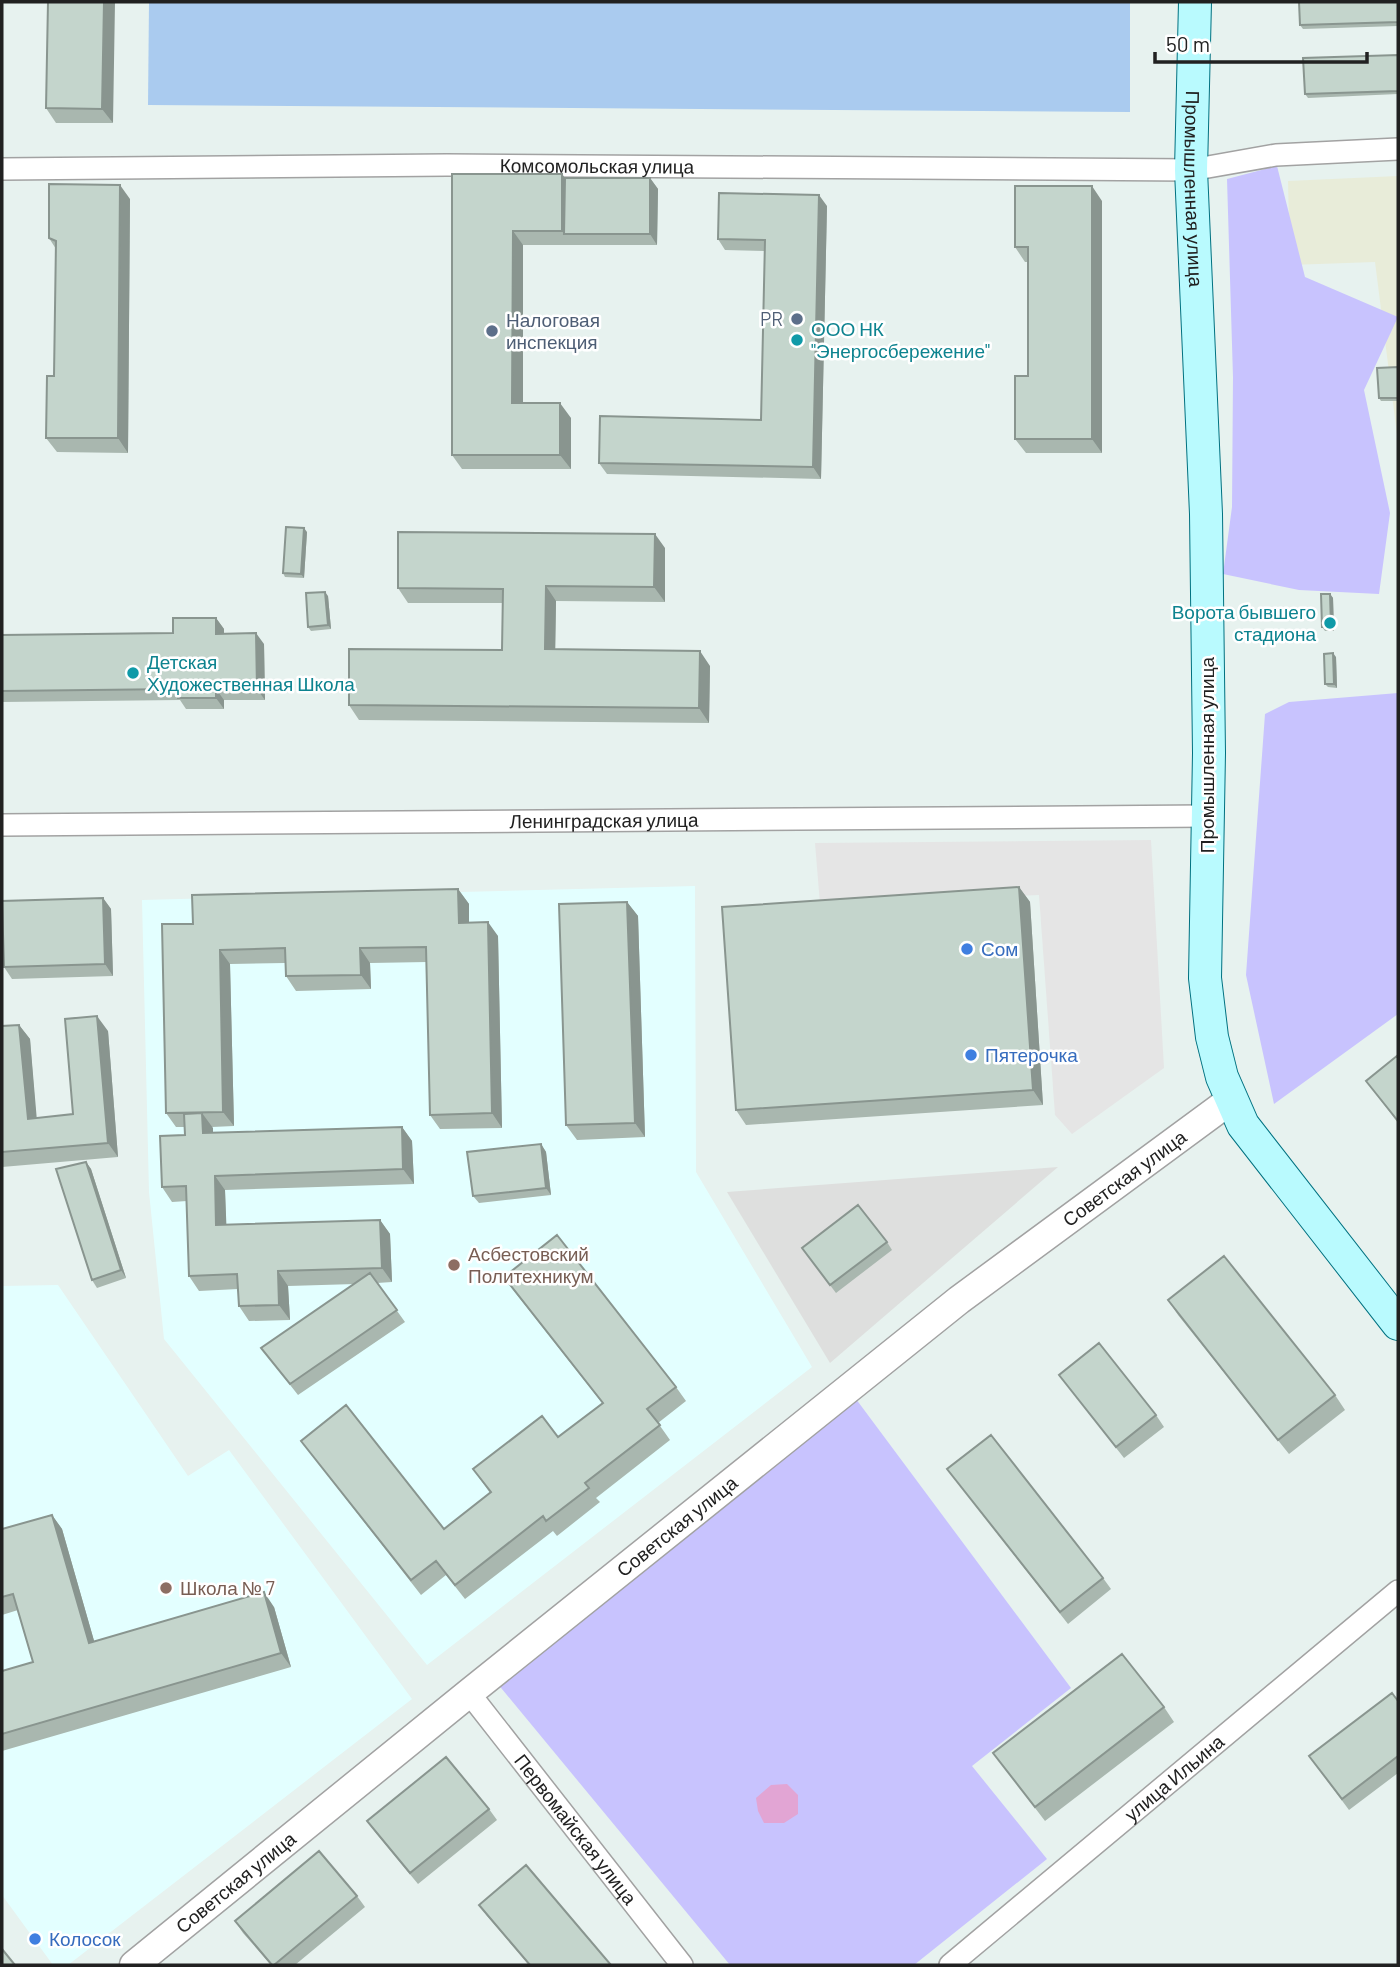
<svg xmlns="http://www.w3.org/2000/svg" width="1400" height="1967" font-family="Barlow,sans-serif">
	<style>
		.residential { fill: #dedfde }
		.industrial { fill: #e8ecd9 }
		.education { fill: #e3ffff }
		.grass { fill: #aacbef }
		.park { fill: #c8c3fe }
		.parking { fill: #e5e5e5 }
		.water { fill: #e2a5d4 }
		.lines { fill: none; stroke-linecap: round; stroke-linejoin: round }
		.minor-casing { stroke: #a2a2a2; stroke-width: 24 }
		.tertiary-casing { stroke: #a2a2a2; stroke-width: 31 }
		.secondary-casing { stroke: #007180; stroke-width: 34 }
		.minor { stroke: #fff; stroke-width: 21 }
		.tertiary { stroke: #fff; stroke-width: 28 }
		.secondary { stroke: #b9fafe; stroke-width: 32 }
		.wall { fill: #a9b7af }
		.shaded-wall { fill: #89958f }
		.building { fill: #c4d5cc; stroke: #89958f; stroke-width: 2 }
		.service-dot { fill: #5c6f8a; stroke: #fff; stroke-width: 2.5 }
		.culture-dot { fill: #0f9aa8; stroke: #fff; stroke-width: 2.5 }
		.shop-dot { fill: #3f7fe0; stroke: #fff; stroke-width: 2.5 }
		.education-dot { fill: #8d6e63; stroke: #fff; stroke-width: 2.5 }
		.labels { text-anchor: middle; stroke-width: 5; stroke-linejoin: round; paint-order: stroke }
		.street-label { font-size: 19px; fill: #212121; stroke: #fff }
		.service-label { font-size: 19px; fill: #4e5e75; stroke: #fff; text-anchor: end }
		.culture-label { font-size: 19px; fill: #0d838f; stroke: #fff; text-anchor: start }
		.shop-label { font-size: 19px; fill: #366cbe; stroke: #fff; text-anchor: start }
		.education-label { font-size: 19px; fill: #785e54; stroke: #fff; text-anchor: start }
	</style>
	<rect width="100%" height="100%" fill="#e7f2ef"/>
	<!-- residential -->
	<path class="residential" d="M 1058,1167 L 830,1363 L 727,1192 Z"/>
	<!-- industrial -->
	<path class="industrial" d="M 1398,176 L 1398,442 L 1375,262 L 1290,265 L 1288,181 Z"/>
	<!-- education -->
	<path class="education" d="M 695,886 L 696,1172 L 812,1367 L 427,1665 L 164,1339 L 149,1192 L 142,900 Z
		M 58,1285 L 188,1476 L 229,1450 L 412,1699 L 68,1965 L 53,1965 L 2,1895 L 2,1286 Z"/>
	<!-- grass -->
	<path class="grass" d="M 149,2 L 1130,2 L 1130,112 L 148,105 Z"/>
	<!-- park -->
	<path class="park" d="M 1277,166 L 1305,277 L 1398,317 L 1364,390 L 1390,513 L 1379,594 L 1299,590 L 1223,574 L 1232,507 L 1233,377 L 1227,179 Z
		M 1398,693 L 1398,1014 L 1274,1104 L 1246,975 L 1265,714 L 1289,702 Z
		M 856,1399 L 1071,1688 L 972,1766 L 1047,1859 L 914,1965 L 730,1965 L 497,1683 Z"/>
	<!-- parking -->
	<path class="parking" d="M 1151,840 L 1164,1068 L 1072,1134 L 1055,1115 L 1039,895 L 820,904 L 815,843 Z"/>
	<!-- water -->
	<path class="water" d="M 787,1784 L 798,1795 L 798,1814 L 784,1823 L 764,1823 L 758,1811 L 756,1798 L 771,1785 Z"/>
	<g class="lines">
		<defs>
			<g id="minor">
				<path id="s1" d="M 2,169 L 447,165 L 1191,170 L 1276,155 L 1398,149"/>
				<path id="s2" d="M 2,825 L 1207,816"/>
				<path id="s3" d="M 469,1693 L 682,1965"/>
				<path id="s4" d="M 950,1965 L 1398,1591"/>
			</g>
			<g id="tertiary">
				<path id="s5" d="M 134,1965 L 469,1693 L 959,1300 L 1232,1099"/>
			</g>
			<g id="secondary">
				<path id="s6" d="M 1195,2 L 1191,170 L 1206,514 L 1209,753 L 1205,978 L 1212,1037 L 1222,1077 L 1243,1125 L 1398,1324"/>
			</g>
		</defs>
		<!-- minor casing -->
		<use href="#minor" class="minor-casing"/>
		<!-- tertiary casing -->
		<use href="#tertiary" class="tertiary-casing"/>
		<!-- secondary casing -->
		<use href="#secondary" class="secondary-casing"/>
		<!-- minor -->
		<use href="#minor" class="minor"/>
		<!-- tertiary -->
		<use href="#tertiary" class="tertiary"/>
		<!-- secondary -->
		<use href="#secondary" class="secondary"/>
	</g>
	<!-- wall -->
	<path class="wall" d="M 48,2 L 113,123 L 56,123 L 46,108 Z
		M 1398,2 L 1398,26 L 1303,29 L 1300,25 Z
		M 1398,55 L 1398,94 L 1308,98 L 1305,94 Z
		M 452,174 L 562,174 L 565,178 L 650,178 L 658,189 L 657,245 L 523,245 L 523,403 L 571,418 L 571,469 L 462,469 L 452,455 Z
		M 130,199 L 128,453 L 57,452 L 46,438 L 54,376 L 56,249 L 49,238 Z
		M 1102,201 L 1102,453 L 1026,453 L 1015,439 L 1028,376 L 1028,262 L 1025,262 L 1015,247 Z
		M 827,206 L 821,479 L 607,474 L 599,463 L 761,420 L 765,251 L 725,250 L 718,239 Z
		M 1398,367 L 1398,401 L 1381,401 L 1379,398 Z
		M 307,532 L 304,578 L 285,577 L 283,573 Z
		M 665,548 L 665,602 L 556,601 L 555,650 L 710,666 L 709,723 L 359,720 L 349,705 L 502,650 L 502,603 L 408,603 L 398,588 Z
		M 1330,594 L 1333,598 L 1334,631 L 1325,631 L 1322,627 Z
		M 328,596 L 331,629 L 311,631 L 308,627 Z
		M 216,618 L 224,629 L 224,634 L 264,644 L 265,700 L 224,700 L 224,709 L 186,709 L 180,700 L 2,702 L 2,635 L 173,633 Z
		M 1336,657 L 1337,688 L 1328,687 L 1325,684 Z
		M 1019,887 L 1030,902 L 1043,1105 L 746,1125 L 736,1110 Z
		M 458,889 L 469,904 L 469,922 L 498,936 L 502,1128 L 440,1129 L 430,1115 L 427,962 L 370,963 L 371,989 L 296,991 L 286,976 L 285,963 L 230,964 L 234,1126 L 212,1127 L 213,1133 L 402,1127 L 412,1141 L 414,1184 L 225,1190 L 226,1225 L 380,1220 L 390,1234 L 392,1282 L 377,1283 L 405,1322 L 298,1395 L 261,1348 L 355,1284 L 288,1286 L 290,1320 L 249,1321 L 239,1306 L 238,1289 L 199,1291 L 189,1276 L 187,1201 L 172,1202 L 162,1187 L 185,1135 L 184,1127 L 176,1127 L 166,1113 L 193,924 Z
		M 103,898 L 111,909 L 113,976 L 12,979 L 4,967 Z
		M 627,902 L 638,916 L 645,1137 L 577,1140 L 566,1125 Z
		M 19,1025 L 30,1039 L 36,1118 L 73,1114 L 108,1031 L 118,1157 L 2,1167 L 2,1026 Z
		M 1398,1055 L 1398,1123 L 1366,1081 Z
		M 541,1144 L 546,1152 L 551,1195 L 479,1203 L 473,1196 Z
		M 86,1162 L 91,1169 L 126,1278 L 97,1288 L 92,1280 Z
		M 887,1242 L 892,1250 L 836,1293 L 802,1248 Z
		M 504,1277 L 676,1387 L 686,1401 L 658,1423 L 670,1440 L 596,1498 L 600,1502 L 557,1536 L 553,1531 L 465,1599 L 446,1575 L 421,1595 L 301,1441 L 444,1529 L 490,1493 L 473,1469 L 558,1437 L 602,1403 L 514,1291 Z
		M 1168,1300 L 1335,1395 L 1345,1410 L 1289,1454 L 1178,1315 Z
		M 1059,1375 L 1156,1415 L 1164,1427 L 1124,1458 Z
		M 947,1469 L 1103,1578 L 1111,1589 L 1068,1624 Z
		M 52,1515 L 62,1529 L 94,1641 L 274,1607 L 291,1667 L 2,1751 L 2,1671 L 33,1662 L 18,1610 L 2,1615 L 2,1529 Z
		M 1398,1701 L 1398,1773 L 1349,1810 L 1309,1756 Z
		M 1164,1707 L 1174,1722 L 1045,1821 L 993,1753 Z
		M 489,1809 L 497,1820 L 418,1884 L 375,1832 L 367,1821 Z
		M 357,1896 L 365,1907 L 295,1965 L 271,1965 L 243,1933 L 235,1921 Z
		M 479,1905 L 611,1965 L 529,1965 L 487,1916 Z"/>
	<!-- shaded-wall -->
	<path class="shaded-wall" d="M 104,2 L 115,2 L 113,123 L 102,109 Z
		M 562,174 L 573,189 L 564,234 L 562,231 Z
		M 650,178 L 658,189 L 657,245 L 650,234 Z
		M 120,185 L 130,199 L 128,453 L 118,438 Z
		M 1092,186 L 1102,201 L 1102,453 L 1092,439 Z
		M 819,195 L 827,206 L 821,479 L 813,467 Z
		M 513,231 L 523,245 L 523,417 L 512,403 Z
		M 560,403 L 571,418 L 571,469 L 560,455 Z
		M 304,528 L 307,532 L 304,578 L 301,574 Z
		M 655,534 L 665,548 L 665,602 L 654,587 Z
		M 546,586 L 556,601 L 555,664 L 545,649 Z
		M 325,592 L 328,596 L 331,629 L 328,625 Z
		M 1330,594 L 1333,598 L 1334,631 L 1331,627 Z
		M 216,618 L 224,629 L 224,645 L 216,634 Z
		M 256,633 L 264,644 L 265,700 L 257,689 Z
		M 700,651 L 710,666 L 709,723 L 699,708 Z
		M 1333,653 L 1336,657 L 1337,688 L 1334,684 Z
		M 216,689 L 224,700 L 224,709 L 216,698 Z
		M 1019,887 L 1030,902 L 1043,1105 L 1033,1090 Z
		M 458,889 L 469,904 L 469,937 L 459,923 Z
		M 103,898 L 111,909 L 113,976 L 105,964 Z
		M 627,902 L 638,916 L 645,1137 L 635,1123 Z
		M 488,922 L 498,936 L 502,1128 L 492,1113 Z
		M 360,948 L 370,963 L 371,989 L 361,975 Z
		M 220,950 L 230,964 L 234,1126 L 223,1112 Z
		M 97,1016 L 108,1031 L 118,1157 L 108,1143 Z
		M 19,1025 L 30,1039 L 38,1133 L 28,1119 Z
		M 202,1113 L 213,1128 L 213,1148 L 203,1133 Z
		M 402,1127 L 412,1141 L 414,1184 L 403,1169 Z
		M 541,1144 L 546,1152 L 551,1195 L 546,1188 Z
		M 86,1162 L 91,1169 L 126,1278 L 121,1270 Z
		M 215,1176 L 225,1190 L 227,1240 L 216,1225 Z
		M 380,1220 L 390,1234 L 392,1282 L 382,1268 Z
		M 278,1271 L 288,1286 L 290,1320 L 279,1305 Z
		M 52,1515 L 62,1529 L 99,1658 L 89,1643 Z
		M 264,1592 L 274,1607 L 291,1667 L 281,1653 Z"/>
	<!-- building -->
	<path class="building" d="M 48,2 L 104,2 L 102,109 L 46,108 Z
		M 1299,2 L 1398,2 L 1398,22 L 1300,25 Z
		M 1398,55 L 1398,91 L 1305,94 L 1303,58 Z
		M 452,174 L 562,174 L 562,231 L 513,231 L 512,403 L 560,403 L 560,455 L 452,455 Z
		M 565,178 L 650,178 L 650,234 L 564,234 Z
		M 49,184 L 120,185 L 118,438 L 46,438 L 47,376 L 54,376 L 56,241 L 49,238 Z
		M 1015,186 L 1092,186 L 1092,439 L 1015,439 L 1015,376 L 1028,376 L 1028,247 L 1015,247 Z
		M 719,193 L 819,195 L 813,467 L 599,463 L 600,416 L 761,420 L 765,240 L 718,239 Z
		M 1398,367 L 1398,398 L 1379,398 L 1377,368 Z
		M 286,527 L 304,528 L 301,574 L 283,573 Z
		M 398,532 L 655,534 L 654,587 L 546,586 L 545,649 L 700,651 L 699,708 L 349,705 L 349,649 L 502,650 L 503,589 L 398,588 Z
		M 325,592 L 328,625 L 308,627 L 306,593 Z
		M 1321,594 L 1330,594 L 1331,627 L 1322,627 Z
		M 173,618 L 216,618 L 216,634 L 256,633 L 257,689 L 216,689 L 216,698 L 178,698 L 178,689 L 2,691 L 2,635 L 173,633 Z
		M 1333,653 L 1334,684 L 1325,684 L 1324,654 Z
		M 1019,887 L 1033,1090 L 736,1110 L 722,907 Z
		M 458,889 L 459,923 L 488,922 L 492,1113 L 430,1115 L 426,947 L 360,948 L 361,975 L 286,976 L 285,948 L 220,950 L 223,1112 L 166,1113 L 162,924 L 193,924 L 192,895 Z
		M 103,898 L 105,964 L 4,967 L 2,901 Z
		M 627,902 L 635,1123 L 566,1125 L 559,904 Z
		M 97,1016 L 108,1143 L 2,1152 L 2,1026 L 19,1025 L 28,1119 L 73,1114 L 65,1019 Z
		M 1398,1055 L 1398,1121 L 1366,1081 Z
		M 202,1113 L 203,1133 L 402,1127 L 403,1169 L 215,1176 L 216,1225 L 380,1220 L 382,1268 L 278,1271 L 279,1305 L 239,1306 L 237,1274 L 189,1276 L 186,1186 L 162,1187 L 160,1136 L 185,1135 L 184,1114 Z
		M 541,1144 L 546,1188 L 473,1196 L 467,1152 Z
		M 86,1162 L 121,1270 L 92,1280 L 56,1169 Z
		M 858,1205 L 887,1242 L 830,1285 L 802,1248 Z
		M 557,1235 L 676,1387 L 647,1409 L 660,1425 L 585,1483 L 589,1488 L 546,1521 L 543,1516 L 455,1585 L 436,1561 L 411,1580 L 301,1441 L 346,1405 L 444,1529 L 491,1492 L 473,1469 L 542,1416 L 558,1437 L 603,1403 L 504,1277 Z
		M 1224,1256 L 1335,1395 L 1278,1440 L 1168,1300 Z
		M 370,1273 L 397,1310 L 290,1384 L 261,1348 Z
		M 1099,1343 L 1156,1415 L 1116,1447 L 1059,1375 Z
		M 991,1435 L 1103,1578 L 1060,1612 L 947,1469 Z
		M 52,1515 L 89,1643 L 264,1592 L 281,1653 L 2,1734 L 2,1671 L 33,1662 L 13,1594 L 2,1597 L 2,1529 Z
		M 1122,1654 L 1164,1707 L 1035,1807 L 993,1753 Z
		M 1392,1693 L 1398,1701 L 1398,1756 L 1342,1799 L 1309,1756 Z
		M 446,1757 L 489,1809 L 410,1873 L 367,1821 Z
		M 319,1851 L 357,1896 L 274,1965 L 272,1965 L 235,1921 Z
		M 526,1865 L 611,1965 L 530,1965 L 479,1905 Z
		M 2,1949 L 15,1965 L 2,1965 Z"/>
	<!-- markers -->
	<g class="service-dot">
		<circle cx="797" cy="319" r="7"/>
		<circle cx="492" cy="331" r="7"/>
	</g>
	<g class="culture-dot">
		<circle cx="797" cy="340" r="7"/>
		<circle cx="1330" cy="623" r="7"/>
		<circle cx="133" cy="673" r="7"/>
	</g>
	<g class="shop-dot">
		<circle cx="967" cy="949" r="7"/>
		<circle cx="971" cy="1055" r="7"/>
		<circle cx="35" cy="1939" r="7"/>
	</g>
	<g class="education-dot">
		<circle cx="454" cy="1265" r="7"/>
		<circle cx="166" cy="1588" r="7"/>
	</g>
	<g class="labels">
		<!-- street labels -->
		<g class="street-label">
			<text dy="7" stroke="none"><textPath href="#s1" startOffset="595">Комсомольская улица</textPath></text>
			<text dy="7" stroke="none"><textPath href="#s6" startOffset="187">Промышленная улица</textPath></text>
			<text transform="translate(1207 755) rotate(-90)" y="7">Промышленная улица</text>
			<text dy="7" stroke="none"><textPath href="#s2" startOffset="602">Ленинградская улица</textPath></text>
			<text dy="7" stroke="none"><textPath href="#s5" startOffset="1265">Советская улица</textPath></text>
			<text dy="7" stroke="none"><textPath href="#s5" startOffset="698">Советская улица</textPath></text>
			<text dy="7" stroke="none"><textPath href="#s4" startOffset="292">улица Ильина</textPath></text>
			<text dy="7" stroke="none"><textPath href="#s3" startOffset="173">Первомайская улица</textPath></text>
			<text dy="7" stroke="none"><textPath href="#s5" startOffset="131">Советская улица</textPath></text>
		</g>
		<!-- service labels -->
		<g class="service-label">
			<text x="783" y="326">PR</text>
			<text x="506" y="327" text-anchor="start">Налоговая<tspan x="506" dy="22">инспекция</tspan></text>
		</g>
		<!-- culture labels -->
		<g class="culture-label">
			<text x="811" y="336">ООО НК<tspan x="811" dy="22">"Энергосбережение"</tspan></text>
			<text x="1316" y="619" text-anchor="end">Ворота бывшего<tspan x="1316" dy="22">стадиона</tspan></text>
			<text x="147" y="669">Детская<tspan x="147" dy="22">Художественная Школа</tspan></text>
		</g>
		<!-- shop labels -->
		<g class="shop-label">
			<text x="981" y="956">Сом</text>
			<text x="985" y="1062">Пятерочка</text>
			<text x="49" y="1946">Колосок</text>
		</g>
		<!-- education labels -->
		<g class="education-label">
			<text x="468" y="1261">Асбестовский<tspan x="468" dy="22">Политехникум</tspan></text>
			<text x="180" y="1595">Школа № 7</text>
		</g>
	</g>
	<!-- border -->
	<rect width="1400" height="1967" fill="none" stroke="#212121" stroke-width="7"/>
	<!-- scale -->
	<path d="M1155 52v10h212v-10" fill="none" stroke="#212121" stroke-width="3.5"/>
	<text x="1166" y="52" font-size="21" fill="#212121" stroke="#ffffff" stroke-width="5" paint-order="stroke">50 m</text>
</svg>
